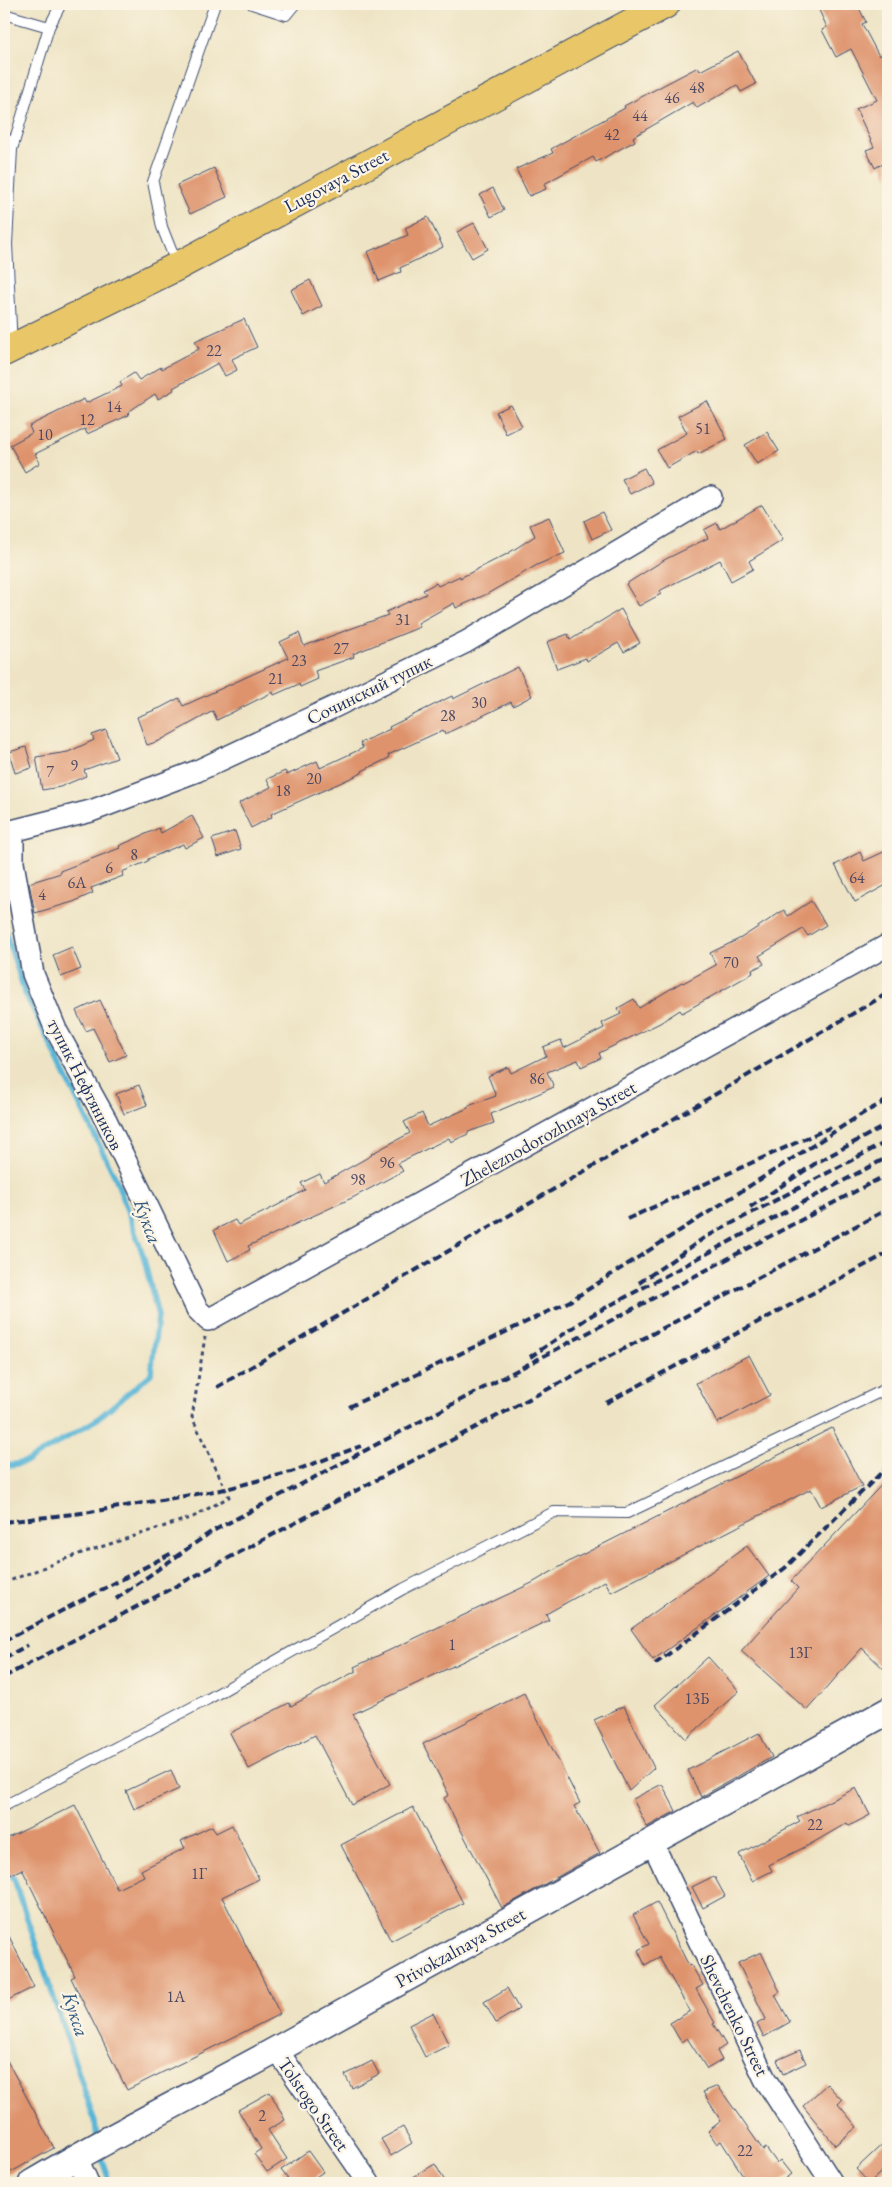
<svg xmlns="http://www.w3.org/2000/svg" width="892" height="2187" font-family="'EB Garamond',serif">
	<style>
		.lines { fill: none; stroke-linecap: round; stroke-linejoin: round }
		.stream { stroke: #59b6d7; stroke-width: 5.5 }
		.building { fill: #de936c }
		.service-casing { stroke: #3b4a6d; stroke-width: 12 }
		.minor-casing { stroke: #3b4a6d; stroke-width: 24 }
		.tertiary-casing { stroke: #3b4a6d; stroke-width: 29 }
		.primary-casing { stroke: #3b4a6d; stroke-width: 30 }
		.path { stroke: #3b4a6d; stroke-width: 3; stroke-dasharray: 4 4; stroke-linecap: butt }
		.service { stroke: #fff; stroke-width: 10 }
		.minor { stroke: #fff; stroke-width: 21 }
		.tertiary { stroke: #fff; stroke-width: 26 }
		.primary { stroke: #e9c769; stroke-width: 28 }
		.rail { stroke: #1b2f5e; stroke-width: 4; stroke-dasharray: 8 4; stroke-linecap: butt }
		.labels { text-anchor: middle; stroke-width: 4.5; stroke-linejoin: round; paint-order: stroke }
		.number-label { font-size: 16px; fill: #4c4862 }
		.street-label { font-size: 19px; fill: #1b2f5e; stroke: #fcf5e5 }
		.water-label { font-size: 20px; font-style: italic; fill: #2e5882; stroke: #fcf5e5 }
	</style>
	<rect width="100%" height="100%" fill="#fcf5e5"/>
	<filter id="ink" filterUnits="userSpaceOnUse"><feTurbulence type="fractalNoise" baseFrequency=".02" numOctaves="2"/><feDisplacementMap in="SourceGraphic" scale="10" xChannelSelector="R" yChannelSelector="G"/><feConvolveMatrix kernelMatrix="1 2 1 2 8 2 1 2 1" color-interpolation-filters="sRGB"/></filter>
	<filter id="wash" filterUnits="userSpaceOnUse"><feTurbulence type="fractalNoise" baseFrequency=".0096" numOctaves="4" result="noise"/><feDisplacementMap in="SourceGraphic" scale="20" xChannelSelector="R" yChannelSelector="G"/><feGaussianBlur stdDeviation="1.12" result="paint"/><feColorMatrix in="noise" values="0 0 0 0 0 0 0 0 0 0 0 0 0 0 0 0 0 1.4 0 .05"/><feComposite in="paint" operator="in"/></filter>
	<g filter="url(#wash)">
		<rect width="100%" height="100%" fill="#eee4c5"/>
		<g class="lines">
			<!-- stream -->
			<path class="stream" d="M 4,927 L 25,993 L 116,1179 L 143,1255 L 158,1316 L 151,1374 L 96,1420 L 28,1461 L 4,1467
				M 4,1858 L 14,1879 L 95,2122 L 97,2138
				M 99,2152 L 110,2183"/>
		</g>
		<g id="blocks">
			<!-- building -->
			<path class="building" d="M 816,4 L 857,4 L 866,22 L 862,24 L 879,56 L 888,51 L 888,178 L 882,164 L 875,168 L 866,150 L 874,147 L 856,109 L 877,100 L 851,49 L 836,57 L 822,30 L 827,27 Z
				M 738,51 L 756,84 L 741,92 L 737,85 L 697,108 L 693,102 L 633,137 L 635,141 L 596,162 L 593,157 L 544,184 L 546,189 L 529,196 L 516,169 L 553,153 L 551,149 L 625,108 L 624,106 L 698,67 L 700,71 Z
				M 214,168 L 227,197 L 190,214 L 177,185 Z
				M 493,188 L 504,210 L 491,217 L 480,195 Z
				M 428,217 L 443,247 L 400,268 L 401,272 L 379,281 L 367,252 L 408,235 L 405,228 Z
				M 474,223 L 488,249 L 472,258 L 457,232 Z
				M 310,280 L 322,306 L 303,316 L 291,290 Z
				M 244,319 L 257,347 L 232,359 L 237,370 L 225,376 L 218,363 L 173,388 L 174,390 L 158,399 L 155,394 L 128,412 L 129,415 L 87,434 L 85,429 L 35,454 L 40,463 L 25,472 L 10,445 L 32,433 L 29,426 L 84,399 L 86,403 L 122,386 L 120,382 L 134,373 L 139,380 L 161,367 L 162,369 L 199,349 L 195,341 Z
				M 707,401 L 727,439 L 698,454 L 697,451 L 667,468 L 657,450 L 687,433 L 678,416 Z
				M 511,405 L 522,426 L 506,434 L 496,412 Z
				M 767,432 L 779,451 L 757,464 L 745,445 Z
				M 644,468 L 652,483 L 630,494 L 622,479 Z
				M 762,505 L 783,540 L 749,561 L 753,569 L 731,581 L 720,560 L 659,591 L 661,594 L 639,606 L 626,584 L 664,560 L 708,538 L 704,530 L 717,523 L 720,529 Z
				M 602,512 L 611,530 L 592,539 L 584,521 Z
				M 549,517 L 565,553 L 537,565 L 487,594 L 456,608 L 454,603 L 418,623 L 420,627 L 353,654 L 354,657 L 315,671 L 318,679 L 300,687 L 299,684 L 274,695 L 273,692 L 217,720 L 213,711 L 159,741 L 147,745 L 137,717 L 160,708 L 179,698 L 183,706 L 288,658 L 280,642 L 299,633 L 304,646 L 388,615 L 386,612 L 426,594 L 423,590 L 436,583 L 438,586 L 460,576 L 460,578 L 507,554 L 535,536 L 530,525 Z
				M 621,609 L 640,643 L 624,652 L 618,643 L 587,661 L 586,658 L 557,669 L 547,642 L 568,634 L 570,640 Z
				M 518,667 L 532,696 L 513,706 L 511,702 L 445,734 L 443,730 L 388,755 L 389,758 L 362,771 L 362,773 L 271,814 L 272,817 L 251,828 L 239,803 L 271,787 L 267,779 L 285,771 L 287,775 L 317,761 L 320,768 L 363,748 L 360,743 L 390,729 L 389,727 L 452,696 L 453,699 Z
				M 106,730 L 117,758 L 84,770 L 86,776 L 60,787 L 42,790 L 36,757 L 68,752 L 94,740 L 92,735 Z
				M 26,747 L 32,768 L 15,773 L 9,752 Z
				M 192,816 L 204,838 L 185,848 L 183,844 L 148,859 L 148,861 L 122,872 L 123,876 L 91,888 L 93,893 L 73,902 L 35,913 L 29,883 L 61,873 L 60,871 L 120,848 L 119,846 L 159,828 L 161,833 Z
				M 235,831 L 241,849 L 218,857 L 212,839 Z
				M 888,850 L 888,884 L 855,902 L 835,865 L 860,852 L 864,861 Z
				M 811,901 L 826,925 L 808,936 L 803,929 L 759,956 L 764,964 L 752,970 L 753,973 L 682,1013 L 680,1010 L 660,1023 L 599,1053 L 601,1058 L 581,1067 L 578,1060 L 547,1072 L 554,1087 L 491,1114 L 494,1123 L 468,1132 L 468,1134 L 451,1142 L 449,1138 L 398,1163 L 403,1171 L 354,1197 L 248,1246 L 250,1250 L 228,1261 L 214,1230 L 235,1220 L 238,1225 L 280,1204 L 305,1190 L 301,1183 L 320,1174 L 324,1182 L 372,1155 L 371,1154 L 410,1133 L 404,1122 L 422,1113 L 428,1126 L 468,1108 L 468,1106 L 496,1096 L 488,1076 L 508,1067 L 511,1073 L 546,1056 L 543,1047 L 561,1040 L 564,1048 L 604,1028 L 602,1023 L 621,1014 L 618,1008 L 634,999 L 639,1008 L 682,982 L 683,983 L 716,965 L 710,953 L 741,938 L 784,910 L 788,916 Z
				M 72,947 L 81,969 L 61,977 L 53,955 Z
				M 100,1000 L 126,1055 L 110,1062 L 93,1028 L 86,1031 L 76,1011 Z
				M 139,1085 L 147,1105 L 124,1114 L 116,1094 Z
				M 749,1355 L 770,1395 L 717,1423 L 696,1383 Z
				M 832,1428 L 862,1486 L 821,1507 L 811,1489 L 611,1592 L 605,1581 L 546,1614 L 549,1620 L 353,1714 L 390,1784 L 352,1805 L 315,1735 L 249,1769 L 230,1733 L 289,1703 L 291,1706 L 356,1671 L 354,1667 L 532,1583 L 572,1560 Z
				M 888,1478 L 888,1673 L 862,1648 L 807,1710 L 741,1651 L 798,1588 L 791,1581 Z
				M 747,1546 L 769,1576 L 653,1660 L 631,1629 Z
				M 708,1657 L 739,1691 L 686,1739 L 655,1705 Z
				M 524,1693 L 580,1803 L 574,1806 L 600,1853 L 502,1908 L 444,1798 L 449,1795 L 423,1744 Z
				M 624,1706 L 654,1768 L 629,1791 L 594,1720 Z
				M 759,1733 L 772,1757 L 701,1797 L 688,1770 Z
				M 171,1770 L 179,1789 L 134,1809 L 126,1791 Z
				M 662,1784 L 676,1811 L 647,1827 L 633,1799 Z
				M 856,1788 L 870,1815 L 849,1826 L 847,1823 L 809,1845 L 769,1865 L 772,1871 L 752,1881 L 739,1854 L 800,1821 L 797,1817 Z
				M 75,1805 L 117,1889 L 144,1876 L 141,1870 L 185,1848 L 181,1841 L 212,1826 L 216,1833 L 232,1825 L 259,1879 L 222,1897 L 280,2014 L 127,2090 L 71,1978 L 75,1976 L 22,1869 L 4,1878 L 4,1840 Z
				M 413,1807 L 463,1903 L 391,1941 L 341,1845 Z
				M 714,1876 L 725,1896 L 703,1908 L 692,1887 Z
				M 657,1902 L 689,1966 L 691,1965 L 703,1985 L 696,1989 L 715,2023 L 713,2024 L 726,2045 L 717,2051 L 722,2060 L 707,2069 L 687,2038 L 681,2042 L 670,2023 L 690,2011 L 659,1957 L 645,1965 L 638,1950 L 649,1944 L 633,1915 Z
				M 4,1926 L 34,1987 L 4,2002 Z
				M 761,1952 L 780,1992 L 775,1995 L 790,2022 L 764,2037 L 757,2024 L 766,2019 L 738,1963 Z
				M 507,1988 L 519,2009 L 496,2023 L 484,2002 Z
				M 433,2013 L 449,2045 L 425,2057 L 409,2025 Z
				M 800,2050 L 806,2063 L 783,2074 L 777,2060 Z
				M 4,2055 L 54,2148 L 4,2176 Z
				M 372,2061 L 379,2074 L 352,2088 L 345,2075 Z
				M 827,2084 L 842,2100 L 838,2104 L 857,2127 L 835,2145 L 803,2106 Z
				M 718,2086 L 763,2150 L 766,2148 L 777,2163 L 780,2160 L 791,2174 L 779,2183 L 748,2183 L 721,2141 L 717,2144 L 708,2131 L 721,2121 L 703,2092 Z
				M 270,2092 L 285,2120 L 268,2130 L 287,2159 L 267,2172 L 254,2154 L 261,2149 L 238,2110 Z
				M 403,2127 L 412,2143 L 391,2156 L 381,2139 Z
				M 888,2139 L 888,2166 L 869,2183 L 856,2169 Z
				M 308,2151 L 323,2172 L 307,2183 L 291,2183 L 281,2170 Z
				M 435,2164 L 446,2183 L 403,2183 Z"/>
		</g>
	</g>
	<g filter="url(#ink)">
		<use href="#blocks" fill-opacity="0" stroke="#3b4a6d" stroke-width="1"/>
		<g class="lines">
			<defs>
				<path id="service" d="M 252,4 L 286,15 L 295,4
					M 4,14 L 49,27
					M 4,135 L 12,149
					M 177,265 L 162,227 L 153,182 L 215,4
					M 12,347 L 7,244 L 12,149 L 49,27 L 61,4
					M 4,1806 L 208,1699 L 403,1589 L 554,1512 L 627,1513 L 888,1388"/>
				<path id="minor" d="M 13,831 L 13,863 L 33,974 L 56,1030 L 106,1120 L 197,1309 L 208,1320 L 888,945
					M 4,833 L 91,811 L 197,771 L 336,706 L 466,642 L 711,497
					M 651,1840 L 765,2079 L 832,2183
					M 277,2050 L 369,2183
					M 76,2156 L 88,2183"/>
				<path id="tertiary" d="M 32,2183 C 112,2135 196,2094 278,2049 C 482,1937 684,1822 888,1711"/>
				<path id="primary" d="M 4,352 L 178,266 L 666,4"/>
			</defs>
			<!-- service casing -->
			<use href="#service" class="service-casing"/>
			<!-- minor casing -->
			<use href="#minor" class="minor-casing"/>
			<!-- tertiary casing -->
			<use href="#tertiary" class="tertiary-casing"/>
			<!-- primary casing -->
			<use href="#primary" class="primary-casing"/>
			<!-- path -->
			<path class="path" d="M 4,1583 L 73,1556 L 193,1517 L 229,1497 L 192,1417 L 205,1337"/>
			<!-- service -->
			<use href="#service" class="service"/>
			<!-- minor -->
			<use href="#minor" class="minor"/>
			<!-- tertiary -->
			<use href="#tertiary" class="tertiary"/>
			<!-- primary -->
			<use href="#primary" class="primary"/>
			<!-- rail -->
			<path class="rail" d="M 750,1207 L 816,1163 L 888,1124
				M 627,1219 L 831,1127
				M 639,1283 L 704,1238 L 888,1141
				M 530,1357 L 592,1315 L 888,1157
				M 217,1387 L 888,993
				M 606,1403 L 888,1253
				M 349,1407 L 570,1301 L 865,1112 L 888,1100
				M 4,1522 L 90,1512 L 226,1489 L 291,1472 L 361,1446
				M 116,1599 L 211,1532 L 888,1174
				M 4,1641 L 172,1553
				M 4,1658 L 28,1645
				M 655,1664 L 785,1568 L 888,1466
				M 4,1677 L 888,1209"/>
		</g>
	</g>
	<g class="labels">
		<!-- number labels -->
		<g class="number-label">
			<text x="697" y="93">48</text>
			<text x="672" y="103">46</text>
			<text x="640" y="121">44</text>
			<text x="612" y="140">42</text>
			<text x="214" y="356">22</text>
			<text x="114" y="412">14</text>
			<text x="87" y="425">12</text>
			<text x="703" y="434">51</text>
			<text x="45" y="440">10</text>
			<text x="403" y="625">31</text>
			<text x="341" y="654">27</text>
			<text x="299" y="666">23</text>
			<text x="276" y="684">21</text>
			<text x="479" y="708">30</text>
			<text x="448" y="721">28</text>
			<text x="74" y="771">9</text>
			<text x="50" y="777">7</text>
			<text x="314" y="784">20</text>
			<text x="283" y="796">18</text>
			<text x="134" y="860">8</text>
			<text x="109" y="873">6</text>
			<text x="857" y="883">64</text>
			<text x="77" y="888">6А</text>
			<text x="42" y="900">4</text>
			<text x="731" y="968">70</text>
			<text x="537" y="1084">86</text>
			<text x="387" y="1168">96</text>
			<text x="358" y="1185">98</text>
			<text x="452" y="1650">1</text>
			<text x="800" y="1658">13Г</text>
			<text x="697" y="1704">13Б</text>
			<text x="815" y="1830">22</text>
			<text x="199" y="1879">1Г</text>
			<text x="176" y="2002">1А</text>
			<text x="262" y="2121">2</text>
			<text x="745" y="2156">22</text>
		</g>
		<!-- street labels -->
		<g class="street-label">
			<text transform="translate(336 180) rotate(-28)" y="7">Lugovaya Street</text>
			<text transform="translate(369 689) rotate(-26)" y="7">Сочинский тупик</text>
			<text transform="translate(86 1084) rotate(63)" y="7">тупик Нефтяников</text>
			<text transform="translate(548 1133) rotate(-29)" y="7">Zheleznodorozhnaya Street</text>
			<text transform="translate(460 1947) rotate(-29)" y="7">Privokzalnaya Street</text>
			<text transform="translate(735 2015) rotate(64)" y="7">Shevchenko Street</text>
			<text transform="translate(314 2104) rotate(55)" y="7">Tolstogo Street</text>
		</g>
		<!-- water labels -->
		<g class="water-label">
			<text transform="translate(148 1221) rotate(70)" y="7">Кукса</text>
			<text transform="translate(76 2014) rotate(72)" y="7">Кукса</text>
		</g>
	</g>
	<!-- margin -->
	<rect width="892" height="2187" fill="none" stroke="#fcf5e5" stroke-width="20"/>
</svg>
